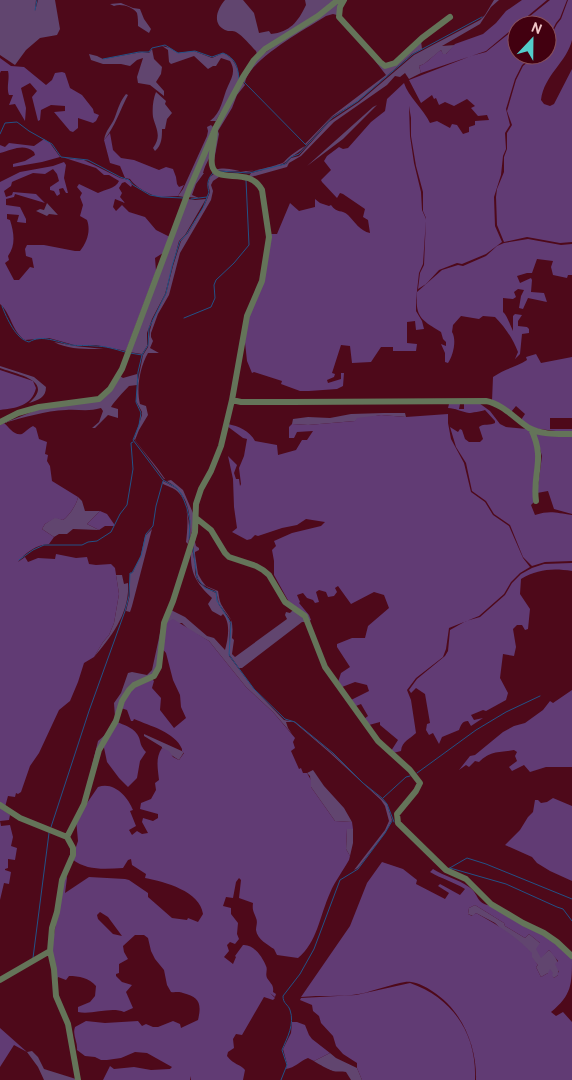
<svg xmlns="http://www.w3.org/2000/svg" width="572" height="1080" font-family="Overpass,sans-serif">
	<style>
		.green { fill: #61456f }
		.forest { fill: #613b74; fill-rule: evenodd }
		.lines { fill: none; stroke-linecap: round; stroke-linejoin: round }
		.stream { stroke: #235287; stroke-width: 1 }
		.minor { stroke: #647459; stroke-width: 6 }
	</style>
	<rect width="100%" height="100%" fill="#4e091a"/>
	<!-- green -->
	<path class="green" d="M 0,0 L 36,0 L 35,11 L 38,0 L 55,0 L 60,29 L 57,35 L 40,38 L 26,50 L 15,65 L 0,55 Z
		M 225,0 L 243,0 L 254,13 L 259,33 L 269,31 L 271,34 C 290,32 298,22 306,5 L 305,0 L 335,0 L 325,9 L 257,54 L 256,51 C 250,45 243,36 236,32 C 233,30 229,32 225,30 C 211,23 218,8 225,0 Z
		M 340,0 L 337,15 L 333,14 L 326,16 C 306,29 248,60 245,83 L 243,80 L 256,59 Z
		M 494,0 L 499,0 L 491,7 L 480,24 L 442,46 L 455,45 L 446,54 L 443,55 L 441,50 L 424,64 L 419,66 L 421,73 L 409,79 L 405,73 L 400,77 L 395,76 L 387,85 L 334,122 L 301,156 L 289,163 L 287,167 L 251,177 L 249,176 L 251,173 L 286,164 L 291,158 L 299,156 L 329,122 L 359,102 L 414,55 L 480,20 L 485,15 Z
		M 121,3 L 133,8 L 140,9 L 144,19 L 151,29 L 149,33 L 138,26 C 138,22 138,17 137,13 C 133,7 121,3 114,6 L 110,4 Z
		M 421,41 L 422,49 L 412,54 L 358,101 L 332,117 L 306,145 L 305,144 L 332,116 L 386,75 L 369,53 L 386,67 Z
		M 162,46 L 170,48 L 178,53 L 194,51 L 212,58 L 223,53 C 233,57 239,68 239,79 C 238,86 220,113 216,121 L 210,121 C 222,112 222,99 228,86 C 232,77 236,71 230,61 L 221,58 L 216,66 L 213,66 L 208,69 L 194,56 L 171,64 L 169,62 L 168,50 Z
		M 152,49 L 154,59 L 162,67 L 161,74 L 156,82 L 164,91 L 164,96 L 150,85 L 138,83 L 137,77 L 143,58 L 137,60 L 130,66 L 121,64 L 103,64 L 91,60 L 89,54 L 97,56 L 103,59 L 142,52 L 149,53 Z
		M 243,82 L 245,85 L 237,95 L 232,108 L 218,131 L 219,134 L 213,166 L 216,130 Z
		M 156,92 L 166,101 L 165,104 L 172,113 L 167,119 L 165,129 L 162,129 C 162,137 162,145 155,151 L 153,148 C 162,136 156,129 153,117 C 152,109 153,99 156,92 Z
		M 126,94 L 128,95 C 120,110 115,127 104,140 C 106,129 111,127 115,117 C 118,109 120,101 126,94 Z
		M 377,105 L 343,139 L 307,166 L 373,107 Z
		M 211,125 L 213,127 L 184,197 L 178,196 L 183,189 L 207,136 L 208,131 L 207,127 Z
		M 210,146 C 212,159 206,161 203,173 L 204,173 L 196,184 L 192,195 L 199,198 L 188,197 Z
		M 305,146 C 299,153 297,153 290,158 C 288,159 287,162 284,163 C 269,173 232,172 215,170 C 226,166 236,171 246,172 C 251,172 280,165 284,162 C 289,156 298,150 305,146 Z
		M 215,173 L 219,177 L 213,181 L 211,185 L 213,191 L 211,200 L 180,253 L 169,295 L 158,314 L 151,333 L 151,337 L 153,341 L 150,348 L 159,353 L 148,353 C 140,367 136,388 140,404 L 146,406 L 148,415 L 139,430 L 135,440 C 145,454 156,465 165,479 L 164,479 L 134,439 L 142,415 L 142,412 L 136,401 L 138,380 L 143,355 L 148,347 L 150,330 L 153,319 L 166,294 L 173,266 L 181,241 L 188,233 L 205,204 L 210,192 L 208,184 L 210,177 Z
		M 188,199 L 195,200 L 206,199 L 185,235 L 179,241 L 165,294 L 152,319 L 147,333 L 147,346 L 142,354 L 129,352 Z
		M 47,203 L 58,215 L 49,214 L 47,216 L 36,211 L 40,209 L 44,210 Z
		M 54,342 L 75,346 L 104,349 C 88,349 69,350 54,342 Z
		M 0,366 L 34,377 L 46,387 C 46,398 38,400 29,403 C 56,380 15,374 0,368 Z
		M 137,374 L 137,385 L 129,386 C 124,391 114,402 111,407 L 118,409 L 118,418 L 108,415 L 95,428 L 92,428 L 99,422 L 103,411 L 101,408 C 88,412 78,409 66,410 C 45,411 25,417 4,423 L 39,409 L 98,400 L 120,376 L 123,378 Z
		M 384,413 L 405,413 L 406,417 L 380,415 L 355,421 L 308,425 L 292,424 L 293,419 L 308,417 L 330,418 L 351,414 Z
		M 171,480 L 183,490 L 193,513 L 194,525 L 190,538 C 191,514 189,494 167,481 Z
		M 163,481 C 168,484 174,486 178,490 C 187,500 192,532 188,544 L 186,542 C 188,526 190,503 177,491 C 174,488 167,486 163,484 Z
		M 78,497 L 82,501 L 85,511 L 100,511 L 87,524 L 99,530 L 73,529 L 67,534 L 59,534 L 54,537 L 42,529 L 45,524 L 55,517 L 63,520 C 69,516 77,504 78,497 Z
		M 198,523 L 195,542 L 196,546 L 199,548 L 199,550 L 195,552 L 195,554 L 198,574 L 202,581 L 206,586 L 218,591 C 219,595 219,600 221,604 C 230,620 234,617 232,638 L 234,640 L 232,654 L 235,657 L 287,619 L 285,615 L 286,612 L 290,613 L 292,611 L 298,611 L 306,622 L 302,622 L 242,668 L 239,668 L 229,654 L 231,620 L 219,604 L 216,591 C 198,583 198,583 195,564 C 194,584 201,585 216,593 L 219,605 L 229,619 L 230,623 L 229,656 L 254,689 L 284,720 L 295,722 L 333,754 L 363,783 L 382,799 L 387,804 L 392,820 L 385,833 L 358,868 L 354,870 L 385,830 L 389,821 L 385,806 L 381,800 L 329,752 L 294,722 L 286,722 L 288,728 L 292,734 L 273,712 L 246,687 L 209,641 L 189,630 L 182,623 L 166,623 L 171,610 L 185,617 L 207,636 L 214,638 L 225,650 C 228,639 231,623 223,614 L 221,616 L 212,611 L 208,604 L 212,598 C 192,579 190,570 191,543 L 195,564 L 193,542 Z
		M 152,529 L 132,606 L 130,612 L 126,611 L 130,595 L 130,574 L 133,572 L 141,555 L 145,536 Z
		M 116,575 L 122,575 L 124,584 L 128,583 C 130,612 112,636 94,657 L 103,642 L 109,635 L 114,623 L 119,594 Z
		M 162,624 L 158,664 L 155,671 L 150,676 L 133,684 L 126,691 L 120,700 L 115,721 L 99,745 L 91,770 L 98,741 L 106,734 L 115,717 L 114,703 L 121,693 L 128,673 L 132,672 L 147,675 L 152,670 Z
		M 144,734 L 184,752 L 179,760 C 174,757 167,752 162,748 L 162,747 L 144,736 Z
		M 313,770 L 324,786 L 344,808 L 352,822 L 335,821 L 311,787 L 310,776 L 307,773 Z
		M 347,829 L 353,829 L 353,843 L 350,856 L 346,849 Z
		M 475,905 L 504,923 L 505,926 L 525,938 L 529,934 L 540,943 L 541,957 L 549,950 C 557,957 560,965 558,975 L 554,978 L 548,973 L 541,977 L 536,967 L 538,965 L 495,923 L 476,913 L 473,916 L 468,914 L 469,908 Z
		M 32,1051 L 38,1057 L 44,1069 L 76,1079 L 76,1080 L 44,1080 L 38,1067 L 27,1052 Z
		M 330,1053 L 336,1058 L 357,1068 L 362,1080 L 351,1080 L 346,1072 C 342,1071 336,1072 333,1071 C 330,1070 316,1063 314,1061 Z"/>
	<!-- forest -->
	<path class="forest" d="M 522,0 L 547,0 L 486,51 L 421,73 L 419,66 C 428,63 433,55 441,50 L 443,54 L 446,54 L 455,44 L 483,34 L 496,23 L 506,11 Z
		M 550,0 L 567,0 L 560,18 L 556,23 L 547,41 L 547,25 L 519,25 Z
		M 568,0 L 572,0 C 572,12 572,28 572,40 C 567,62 544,75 541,100 L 544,104 L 550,106 L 554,104 L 572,69 L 572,242 L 560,243 L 527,237 L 504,242 L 497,225 L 496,197 L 497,189 L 504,172 L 504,157 L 507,149 L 507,133 L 512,125 L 507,111 L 516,80 L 523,66 L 536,55 L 547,55 L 547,43 L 557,24 L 561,19 Z
		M 517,27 L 517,55 L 534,55 L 522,65 L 515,79 L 506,109 L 510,125 L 505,133 L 506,149 L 503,156 L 501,175 L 494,197 L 495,226 L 502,242 L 486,254 L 462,264 L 457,263 L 439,270 L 426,284 L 418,289 L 420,273 L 424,265 L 426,218 L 423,211 L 423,192 L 416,166 L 411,136 L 411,118 L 409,106 L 410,136 L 414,163 L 421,192 L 422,210 L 426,219 L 423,264 L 419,273 L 416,300 L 416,311 L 422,321 L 424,329 L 416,330 L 415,321 L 407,322 L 407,343 L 417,344 L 416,351 L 393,351 L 393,347 L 381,347 L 371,362 L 352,363 L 350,346 L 341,345 L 332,373 L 335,374 L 334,377 L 327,380 L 328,383 L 341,379 L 341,373 L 344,373 L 343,386 L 337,389 L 309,391 L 300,391 L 281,384 L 282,381 L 254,372 L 252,373 L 247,361 L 244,333 L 248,317 L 260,289 L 271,234 L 277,234 L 290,203 L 299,211 L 315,207 L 315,199 L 320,203 L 329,206 L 331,205 C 337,214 342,209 348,215 C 355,222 360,231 370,233 L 368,220 L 363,217 L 365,209 L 343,194 L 340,193 L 337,198 L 322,182 L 321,180 L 331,170 L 324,161 L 327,156 L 339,147 L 343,149 L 348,148 L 371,122 L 385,111 L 387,99 L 404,83 C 408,96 424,110 430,123 L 437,121 L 450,128 L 452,124 L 457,125 L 463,134 L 469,132 L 469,127 L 475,125 L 475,121 L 489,120 L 487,115 L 478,116 L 471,108 L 475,106 L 467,99 L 454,106 L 445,102 L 439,105 L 436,98 L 434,99 L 432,95 L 421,103 L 409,80 L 471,56 L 486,52 Z
		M 0,58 L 11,66 L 24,67 L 46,85 L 52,80 L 55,73 L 62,72 L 65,73 L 70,88 L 82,95 L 93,109 L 94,113 L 99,115 L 96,121 L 93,123 L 78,118 L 78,128 L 73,132 L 70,131 L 54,112 L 65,111 L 65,106 L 51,105 L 41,110 L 40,120 L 38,121 L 32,97 L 37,91 L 30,83 L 21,88 L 26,108 L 25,121 L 15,104 L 9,105 L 13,95 L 9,95 C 6,87 10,79 8,71 L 1,71 L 0,73 Z
		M 110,133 L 113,150 L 121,158 L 134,160 L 159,170 L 166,167 L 173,169 L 176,177 L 177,184 L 179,187 L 184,185 L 178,196 C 172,196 166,197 161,197 C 151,196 135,187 130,179 L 125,178 L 120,166 L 110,163 L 104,140 Z
		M 44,139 L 50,143 L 60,157 L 42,162 L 13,167 L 13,164 L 25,161 L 35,155 L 34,152 C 23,143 13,150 0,153 L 0,145 L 5,147 L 9,143 L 34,146 Z
		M 65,158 L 84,160 L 120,178 L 129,180 L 132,185 L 131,187 L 125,182 L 122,183 L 119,188 L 122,193 L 120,197 L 125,203 L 115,199 L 113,207 L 116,211 L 122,205 L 129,212 L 145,217 L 156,230 L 170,237 L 163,253 L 155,258 L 156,271 L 126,351 L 96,345 L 74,345 L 49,338 L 25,340 C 12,332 11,313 0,304 L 0,182 L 20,172 L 53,166 L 64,162 L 66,165 L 64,178 L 68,193 L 66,193 L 63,188 L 59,189 L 60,194 L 57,196 L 54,191 L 50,190 L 50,187 L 59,181 L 57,174 L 53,169 L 45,174 L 33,173 L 14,181 L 12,182 L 11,186 L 4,191 L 6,197 L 12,195 L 13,192 L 36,194 L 45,203 L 15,194 L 14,197 L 6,199 L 6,205 L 20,207 L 26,219 L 26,223 L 17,222 L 19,215 L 7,214 L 7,219 L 10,220 C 14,233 16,245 8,256 L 9,260 L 5,263 L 14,280 L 19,280 L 30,267 L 34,268 L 32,258 L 26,256 L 25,249 L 27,245 L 44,245 L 75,251 L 80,251 C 87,242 91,231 87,220 L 80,216 L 83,205 L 80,197 L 82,193 L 77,187 L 79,184 L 98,193 C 106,189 115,189 119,181 L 109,175 L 104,175 L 96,168 Z
		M 528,239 L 561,245 L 572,244 L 572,275 L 568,275 L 567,278 L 553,275 L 551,267 L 553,261 L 537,259 L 532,273 L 527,273 L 517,276 L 520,283 L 531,278 L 532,280 L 531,292 L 544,293 L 547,302 L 528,298 L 523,309 L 519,308 L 521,296 L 524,290 L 518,289 L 514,292 L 516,297 L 513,299 L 503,298 L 503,312 C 507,315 510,325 513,331 L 513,316 L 515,314 L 522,315 L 518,321 L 518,326 L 527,327 L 529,329 L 529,333 L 522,334 L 520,354 L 515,359 L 518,352 C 513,339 505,327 495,317 L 483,316 L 479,319 L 461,316 L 453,325 L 452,332 C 457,340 453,356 448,363 L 445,362 L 445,353 L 441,344 L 446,346 L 446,342 L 443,339 L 441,332 C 421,320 415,317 417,292 L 442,270 L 458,265 L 463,266 L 486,256 L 497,246 L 504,243 Z
		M 536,354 L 541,363 L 572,357 L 572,418 L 550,418 L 550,429 L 572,429 L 572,433 L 531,428 L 521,420 L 525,414 L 516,406 L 511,412 L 492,401 L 493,377 C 504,369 516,367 527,360 L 526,357 Z
		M 0,370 L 33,381 L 36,388 C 32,406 16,408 0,410 Z
		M 479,403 L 490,411 L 500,424 L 506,427 L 527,429 L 530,431 L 537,450 L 534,502 L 531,505 L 535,515 C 551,510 556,513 572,515 L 572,561 L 545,562 L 532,566 L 523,557 L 510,525 L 494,514 L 486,501 L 472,491 L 466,463 L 456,447 L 450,427 L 458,432 L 460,429 L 462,430 L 465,439 L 469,442 L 480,442 L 483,439 L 479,427 C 484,423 490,426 495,423 L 495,421 L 485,410 C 482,411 471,413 469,413 C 462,412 455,408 448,408 L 449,404 L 460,404 L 459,409 L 464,409 L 464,404 Z
		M 448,414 L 448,423 L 451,439 L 464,463 L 471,492 L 485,502 L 493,515 L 509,526 L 523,558 L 530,567 L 520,573 L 511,582 L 504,594 L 479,616 L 449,628 L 446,649 L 443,657 L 416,678 L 407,690 L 411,700 L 416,733 C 410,739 402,741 401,751 L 393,753 L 391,751 L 398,740 L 380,725 L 380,722 L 369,725 L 364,719 L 368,716 L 361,704 L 356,706 L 351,700 L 369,691 L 367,685 L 355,682 L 342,687 L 338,682 L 341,673 L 350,667 L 337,647 L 337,644 L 352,638 L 365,638 L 368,626 L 389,608 L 384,595 L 374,592 L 351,604 L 338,586 L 335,588 L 337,592 L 334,596 L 328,597 L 326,592 L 319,590 L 316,592 L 319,602 L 315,603 L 313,600 L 307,598 L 303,593 L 297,595 L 300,602 L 299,603 L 309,615 L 311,620 L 309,621 L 290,604 L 274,575 L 274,561 L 272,550 L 276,546 L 274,541 L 292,533 L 321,526 L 325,522 L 306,519 L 297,525 L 282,528 L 258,536 L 255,535 L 251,539 L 247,540 L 232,532 L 237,528 L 234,507 L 233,479 L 228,456 L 237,465 L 234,473 L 236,479 L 239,479 L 240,486 L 241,484 L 239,468 L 244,456 L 247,439 L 243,438 L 227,426 L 228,424 C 238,426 250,431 255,441 L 277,445 L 278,455 L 296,450 L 302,440 L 307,440 L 313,431 L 297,432 L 294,438 L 289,438 L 289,427 L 292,424 L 308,425 L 355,421 L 357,418 L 381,415 L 406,417 Z
		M 4,423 C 9,427 14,436 22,434 C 25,432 29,428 33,426 L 36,428 L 39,439 L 47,442 L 45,454 L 48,455 L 47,461 L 50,466 L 52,481 L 78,497 C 77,504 69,516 63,520 L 55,518 L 45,524 L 42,529 L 54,537 L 49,544 C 37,544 24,554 18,562 L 25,557 L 28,562 L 38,558 L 55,559 L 56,554 L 76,558 L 87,557 L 89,564 L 96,565 L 111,564 L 115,568 L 119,594 L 114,623 L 109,635 L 103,642 L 94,657 L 84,663 L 78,682 L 70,701 L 59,710 L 39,753 L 30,766 L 21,792 L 18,794 L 16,793 L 15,797 L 8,796 L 5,807 L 0,803 L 0,425 Z
		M 535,432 L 572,436 L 572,514 L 554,509 L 548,491 L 537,493 L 542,456 Z
		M 100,511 L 107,514 L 114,524 L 114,526 L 105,526 L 99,530 L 87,524 Z
		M 572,563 L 572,571 C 553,568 538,569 521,579 L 520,594 L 530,609 L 528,629 L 525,630 L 522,625 L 517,625 L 513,629 L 516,647 L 514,656 L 503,654 L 500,678 L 508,693 L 506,700 L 486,711 L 483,710 L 471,715 L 474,720 L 483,718 L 471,726 L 468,721 C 462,721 461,725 459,730 L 442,737 L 439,744 L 433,733 L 429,735 L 426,730 L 427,724 L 430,723 L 425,694 L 416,688 L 411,693 L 409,690 L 417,679 L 445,656 L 448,651 L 450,630 L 466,621 L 480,617 L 505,595 L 512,583 L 521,574 L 532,568 L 544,564 Z
		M 173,619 L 209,641 L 246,687 L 273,712 L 295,738 L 293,742 L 295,748 L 291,751 L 299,769 L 301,768 L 303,773 L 307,773 L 311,780 L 311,787 L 335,821 L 352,822 L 353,829 L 347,829 L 346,849 L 350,856 L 349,860 C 343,871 335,881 330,893 C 320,915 317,943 298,958 L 277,955 L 274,949 C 268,945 257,939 256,930 C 256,926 258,922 256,918 C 254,912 252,911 253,903 L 239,898 L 241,880 L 239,878 L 236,882 L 233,898 L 226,897 L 223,906 L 231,908 L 231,914 L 238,923 L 237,934 L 239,939 L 235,944 L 230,942 L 227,945 L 229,951 L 224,957 L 233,964 L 236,957 L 235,956 L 243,945 C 253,944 262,956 266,966 C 268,970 265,973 267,978 C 271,984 274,985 273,992 L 276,994 L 275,997 L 270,993 L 275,998 L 273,1000 L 264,997 L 242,1035 L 236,1034 L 233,1039 L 234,1048 L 228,1052 L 227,1056 C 234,1065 240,1064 245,1070 L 243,1080 L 191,1080 L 191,1076 L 190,1080 L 103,1080 L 110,1066 L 114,1069 L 134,1067 L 151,1070 L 170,1069 L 172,1067 L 147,1053 L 135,1052 L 121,1058 L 107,1060 L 101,1060 L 95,1057 L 85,1056 L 77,1050 C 78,1042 72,1035 75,1027 L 86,1021 L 105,1023 L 138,1021 L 142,1026 L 146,1024 L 153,1027 L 158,1027 L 173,1021 L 180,1024 L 181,1028 L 183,1027 L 198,1020 C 202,1003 199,997 183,993 C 178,991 175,993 171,992 L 167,985 L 164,970 L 155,959 L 151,951 L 148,938 L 144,935 L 135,935 L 123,946 L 124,952 L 128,959 L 119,964 L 119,973 L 116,974 L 116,976 L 122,982 L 132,985 L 126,992 L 133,1008 L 124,1012 C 111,1006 93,1015 78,1012 L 78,1007 L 90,1002 L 95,996 L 96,986 C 89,978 79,976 69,976 L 66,980 L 58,977 L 57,979 L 51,951 L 65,873 L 67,878 L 65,893 L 89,877 L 125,879 L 129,880 L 148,893 L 148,897 L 172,918 L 187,920 L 188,918 L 198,922 L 203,914 C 200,891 165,882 145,878 L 146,874 L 132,865 L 131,859 L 128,860 L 123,868 C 105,869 87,871 72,859 L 78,841 L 76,819 L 98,787 C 114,781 128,797 133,810 L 130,811 L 136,826 L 129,830 L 132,835 L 137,831 L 142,834 L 148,833 L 142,822 L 143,818 L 153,821 L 158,818 L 158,814 L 140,809 L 141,803 L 151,799 L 156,790 L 155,783 L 159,780 C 158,769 155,758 162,748 L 169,751 L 173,757 L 179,760 L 184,753 L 182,751 L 182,749 C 175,732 150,726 134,719 L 133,721 L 131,721 L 127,710 L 121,708 L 130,690 L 151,678 L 154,681 L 152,688 L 161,698 L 160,710 L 174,728 L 186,718 L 181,707 L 180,695 L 173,680 L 166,653 L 161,647 L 166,623 ZM 100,912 L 108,917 L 122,936 L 113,934 L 98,919 L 97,915 Z
		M 572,690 L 572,767 L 546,767 L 530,772 L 524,765 L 512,771 L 509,767 L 517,761 L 515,756 L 517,752 L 514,750 C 499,753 491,750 479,762 L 475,761 L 469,767 L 466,765 L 459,770 L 470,756 L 475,755 L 503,732 L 514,726 L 525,723 L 543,710 L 550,701 L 553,703 Z
		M 117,722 C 124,725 132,727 137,734 C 142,741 138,743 146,752 L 140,761 L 137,778 L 128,787 L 119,778 L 107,762 L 103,743 Z
		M 553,798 L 572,806 L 572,881 L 550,871 L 537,863 L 532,857 L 505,845 L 520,830 L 528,817 L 533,812 L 535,800 L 538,800 L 541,803 L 547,802 Z
		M 0,807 L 10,815 L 9,820 L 0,821 L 1,826 L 10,825 L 13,837 L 11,846 L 17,848 L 15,860 L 8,859 L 8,868 L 5,869 L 5,870 L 11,872 L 9,884 L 4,883 L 0,900 Z
		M 382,862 L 403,869 L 417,880 L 416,884 L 445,899 L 449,893 L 438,886 L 440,884 L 460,895 L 465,889 C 454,882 442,879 430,872 L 433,869 C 444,876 458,879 469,887 C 479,893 475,904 492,906 L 544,934 L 572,958 C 572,984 572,995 551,1012 L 556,1016 L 563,1012 L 572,1022 L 572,1080 L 476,1080 C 477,1046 462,1010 432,991 C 426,987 419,983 411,982 C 402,980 372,992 359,994 C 340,997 321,995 301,997 L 350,926 L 367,883 ZM 475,905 L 504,923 L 505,926 L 525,938 L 529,934 L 540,943 L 536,949 L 541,958 L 549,950 L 558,961 L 555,964 L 559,972 L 557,973 L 558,975 L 554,978 L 552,975 L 553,973 L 550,969 L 548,973 L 541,977 L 536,967 L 538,965 L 532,957 L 532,953 C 514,935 498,925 476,913 L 472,916 L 468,914 L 469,908 Z
		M 410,983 C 453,998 477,1034 475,1080 L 362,1080 L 357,1068 L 357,1063 L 343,1054 L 336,1046 L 333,1036 L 321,1023 L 319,1016 L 313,1011 L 312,1005 L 300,1000 L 301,998 L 356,995 Z
		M 292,1022 L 297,1022 L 305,1025 L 309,1035 L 312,1039 L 330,1053 L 314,1061 L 308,1058 C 300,1061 295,1068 286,1069 L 287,1064 L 283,1049 L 291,1033 Z
		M 0,1028 L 27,1052 L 14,1045 L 0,1067 Z"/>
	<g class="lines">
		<!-- stream -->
		<path class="stream" d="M 35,10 L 37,0
			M 103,59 L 139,52 L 149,52 L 152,48 L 165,45 L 178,53 L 195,51 L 212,57 L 223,53 C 235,58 238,66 239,79
			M 244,82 L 306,145
			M 0,134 L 5,123 L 17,122 L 29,131 L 52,144 L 61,157 L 88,160 L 120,177 L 129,180 L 133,185 L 150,195 L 161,197 L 183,198
			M 219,171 L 249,173 L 285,164 L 291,157 L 299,154 L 332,118 L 358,101 L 413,54 L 482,17
			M 191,199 L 207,197
			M 2,306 C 7,319 16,339 29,342 C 42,334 57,342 71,345 C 78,346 87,345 95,346 C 105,346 115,349 125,352
			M 184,318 L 211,307 L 215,298 L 214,285 L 216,280 L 234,263 L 249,245 L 246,180
			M 130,353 L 142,355
			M 189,539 L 190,521 L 187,508 L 182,495 L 177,488 L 163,480 L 133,440 L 139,425 L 141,413 L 136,402 L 138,372 L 142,355 L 148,345 L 149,328 L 166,293 L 172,266 L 180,241 L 186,235 L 203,208 L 209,192 C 207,185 207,179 213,173
			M 193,548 L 197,578 L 205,588 L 216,592 L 217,601 L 231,623 L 229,655 L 254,689 L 285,719 L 295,722 L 333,753 L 363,783 L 382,798 L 387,804 L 394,822
			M 19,560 L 33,550 L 44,545 L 82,545 L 88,542 L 97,541 L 111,532 L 120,514 L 127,505 L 133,469 L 131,443 L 133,442
			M 417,773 L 476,730 L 506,712 L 540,696
			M 383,798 L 406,777 L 410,776
			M 51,827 L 89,711 L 125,611 L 129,596 L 130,573 L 132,573 L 141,556 L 146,534 L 153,526 L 156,506 L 163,481
			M 450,868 L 506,884 L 557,907 L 563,909 L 572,921
			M 448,869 L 467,858 L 486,864 L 572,899
			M 33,958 L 49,833
			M 281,1080 L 287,1065 L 282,1050 C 287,1038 295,1024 290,1010 C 288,1004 283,1004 283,996 L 300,974 L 314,949 L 340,880 L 358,869 L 385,833 L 392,821"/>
		<!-- minor -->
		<path class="minor" d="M 344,0 L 340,7 L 339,17 L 380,62 L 385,66 L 395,63 L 422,38 L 450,17
			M 232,400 L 241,402 L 291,402 L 486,401 C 503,404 515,419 529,428 C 542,435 558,434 572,434
			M 0,422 L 18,413 L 39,407 L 99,399 L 110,389 L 122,369 L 189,190 L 215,129 L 243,77 L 254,60 L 265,49 L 318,16 L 338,0
			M 531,429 C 546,460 532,473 536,501
			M 196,518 L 211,530 L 225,553 L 229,557 L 256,566 L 263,570 L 269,575 L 285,602 L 305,616 L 325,667 L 378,741 L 410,770 L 420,783 L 416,791 L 397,814 L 398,823 L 446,870 L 466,879 L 491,904 L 523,923 L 544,933 L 557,942 L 572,956
			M 0,805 L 20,818 L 67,837 L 73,848 L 73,855 L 62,880 L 57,912 L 52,928 L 50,951 L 54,969 L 56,996 L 68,1024 L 78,1080
			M 67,837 L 84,804 L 99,750 L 116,721 L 122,701 L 129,690 L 134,685 L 154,676 L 159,667 L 164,623 L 173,601 L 195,532 L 196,504 L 201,489 L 211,471 L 221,446 L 232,400 L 247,316 L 262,281 L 269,237 L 262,190 C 249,165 216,186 212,165 C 210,154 215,141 215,129
			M 0,980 L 50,951"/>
	</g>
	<!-- north arrow -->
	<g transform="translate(532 40) rotate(22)"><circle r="24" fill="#420010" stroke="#884f5a"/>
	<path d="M0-4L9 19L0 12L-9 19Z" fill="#53cdcb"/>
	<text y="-8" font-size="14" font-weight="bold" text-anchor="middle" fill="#f0c5c8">N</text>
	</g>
</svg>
